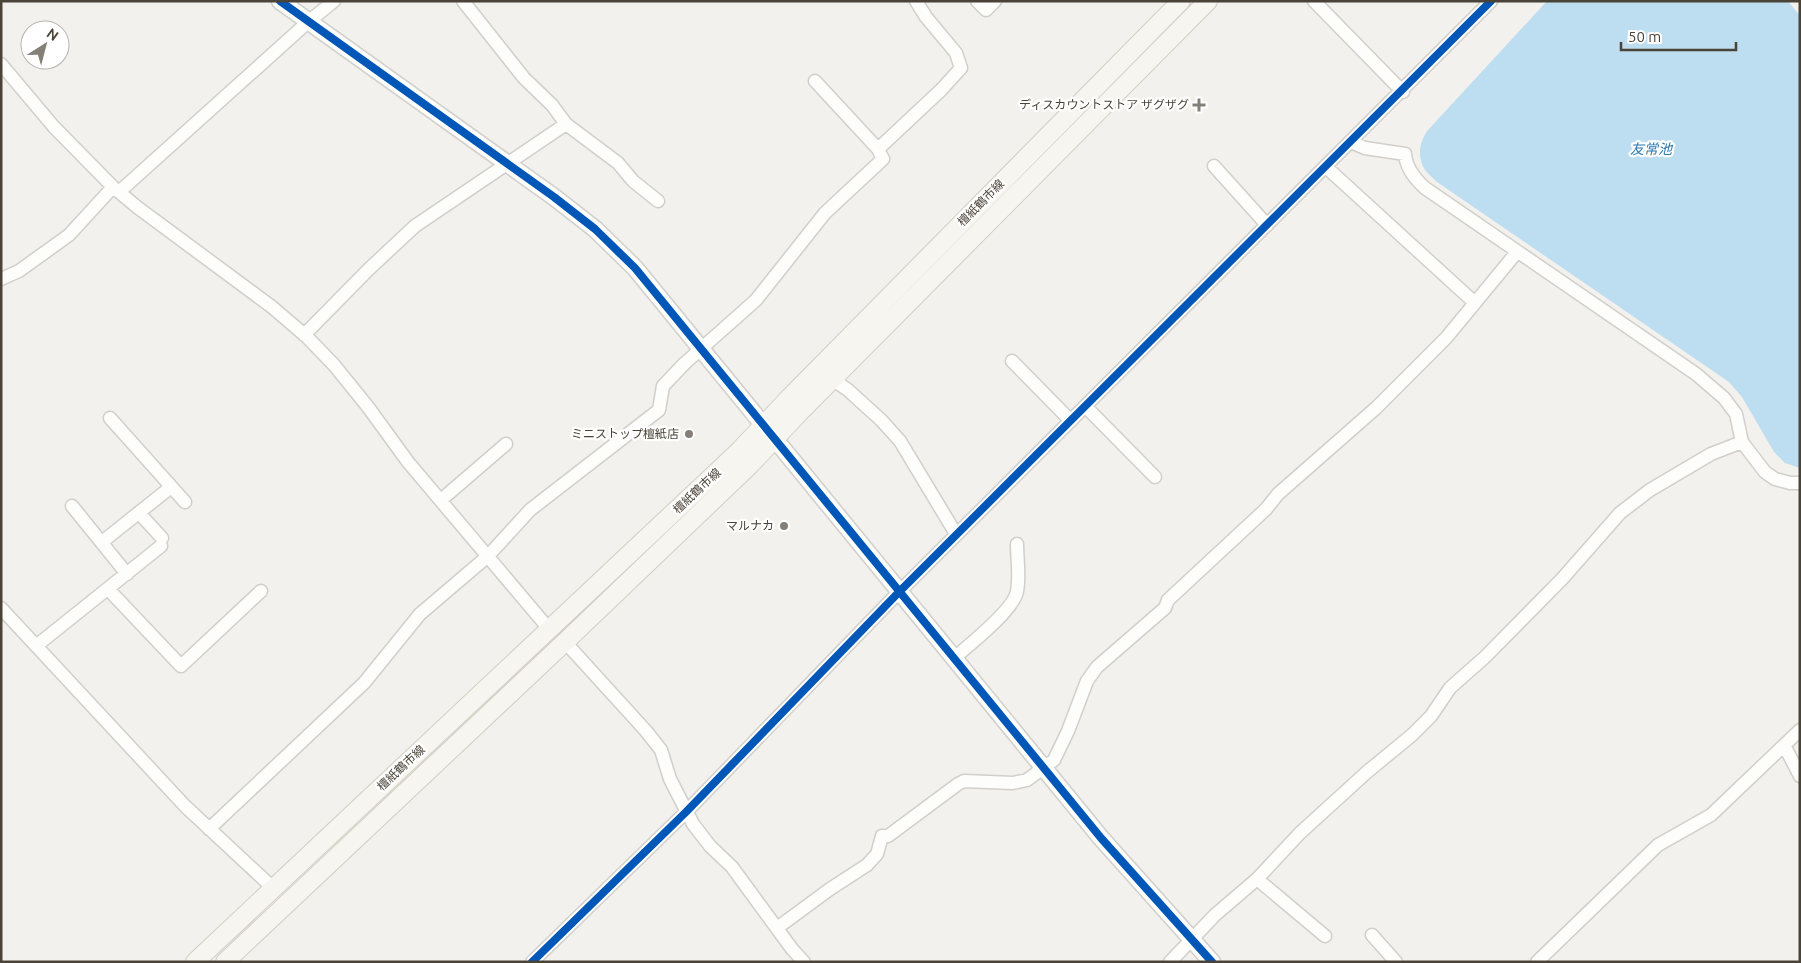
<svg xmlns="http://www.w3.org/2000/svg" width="1801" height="963" font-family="Ubuntu,'Noto Sans JP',sans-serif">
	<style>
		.water { fill: #bdddf1 }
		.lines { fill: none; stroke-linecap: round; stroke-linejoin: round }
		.minor-casing { stroke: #d1cfca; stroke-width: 15 }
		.tertiary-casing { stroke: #d1cfca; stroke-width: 19 }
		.secondary-casing { stroke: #d2cec4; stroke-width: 20 }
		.minor { stroke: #fdfdfc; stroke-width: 12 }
		.tertiary { stroke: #fdfdfc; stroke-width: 16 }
		.secondary { stroke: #f7f5f0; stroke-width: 18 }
		.cycleway-casing { stroke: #fff; stroke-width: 11 }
		.cycleway { stroke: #0057b8; stroke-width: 8 }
		.poi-dot { fill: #858077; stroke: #fff; stroke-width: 2 }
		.labels { text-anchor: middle; stroke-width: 4.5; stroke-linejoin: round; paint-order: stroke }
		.poi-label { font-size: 12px; fill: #4a4338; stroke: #fff; text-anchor: end }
		.street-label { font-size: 12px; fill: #4a4338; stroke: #fff }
		.water-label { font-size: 14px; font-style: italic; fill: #2c7ab2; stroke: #fff }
	</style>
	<rect width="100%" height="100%" fill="#f3f1ed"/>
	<!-- water -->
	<path class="water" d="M 1547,1 L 1788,1 L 1800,16 L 1800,468 L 1785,463 L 1774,452 L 1742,397 L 1729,382 L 1437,182 C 1433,178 1428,174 1425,170 C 1417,157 1419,142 1428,130 Z"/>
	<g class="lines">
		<defs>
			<path id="minor" d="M 463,1 L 524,78 L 552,105 L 566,124 L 618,163 L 633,181 L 658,201
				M 977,1 L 986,10 L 995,1
				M 1314,1 L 1403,92
				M 1,64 L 54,127 L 113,187 L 137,207 L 272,307 L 307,337 L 334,365 L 368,407 L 408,462 L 549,629
				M 815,81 L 878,149
				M 1351,142 L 1365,148 L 1405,154 C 1406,168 1415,179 1425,188 L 1696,374 L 1724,398 L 1736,414 L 1742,442 L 1765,472 L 1775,479 L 1790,483 L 1800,483
				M 1214,166 L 1267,225
				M 1326,167 L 1475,303
				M 119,192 L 308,22 L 334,1
				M 1,279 L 19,271 L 69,235 L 113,187
				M 304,335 L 369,269 L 415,226 L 566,124
				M 1012,361 L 1071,421
				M 832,379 L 848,390 L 881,420 L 900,441 L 956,534
				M 1085,406 L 1155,477
				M 110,418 L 185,502
				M 441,500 L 506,444
				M 72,506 L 127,574
				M 139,513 L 162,538
				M 102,542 L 171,487
				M 108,589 L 181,666 L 261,591
				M 1,608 L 185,806 L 273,888
				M 565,642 L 646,731 L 661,750 L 670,779 L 693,824 L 710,846 L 732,867 L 792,949 L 804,962
				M 36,646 L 161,546
				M 954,658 C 968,646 1015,609 1017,591 C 1020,576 1017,559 1017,544
				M 1784,745 L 1800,776
				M 209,829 L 364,683 L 420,614 L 488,556 L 530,510 L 659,410 L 663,386 L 685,363 L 756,300 L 825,213 L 883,159 L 878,149 L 941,90 L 961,68 L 956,53 L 926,17 L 916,1
				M 1257,879 L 1325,936
				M 777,928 L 830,889 L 867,865 L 877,854 L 882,836 L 888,836 L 958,784 L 964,781 L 1013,783 L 1027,780 L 1054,760 L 1068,731 L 1087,681 L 1097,667 L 1165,608 L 1168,600 L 1266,509 L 1278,494 L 1376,408 L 1446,338 L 1517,252
				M 1372,935 L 1396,962
				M 532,962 L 686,812 L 899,592 L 1491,1
				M 1170,962 L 1215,915 L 1257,879 L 1300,833 L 1367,772 L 1412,735 L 1431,716 L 1450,688 L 1485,657 L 1562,579 L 1620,513 L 1650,490 L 1711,454 L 1742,442
				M 1537,962 L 1658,845 L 1711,815 L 1800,730"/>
			<path id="tertiary" d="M 280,1 L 554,197 L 595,229 L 635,268 L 1101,838 L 1212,962"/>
			<path id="secondary" d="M 195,962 L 739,451 L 788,399 L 1181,1
				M 225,962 L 565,642 L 750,465 L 800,412 L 1208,1"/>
		</defs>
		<!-- minor casing -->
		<use href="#minor" class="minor-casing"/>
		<!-- tertiary casing -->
		<use href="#tertiary" class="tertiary-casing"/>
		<!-- secondary casing -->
		<use href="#secondary" class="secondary-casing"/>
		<!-- minor -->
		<use href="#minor" class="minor"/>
		<!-- tertiary -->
		<use href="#tertiary" class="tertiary"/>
		<!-- secondary -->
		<use href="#secondary" class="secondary"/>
		<defs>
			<path id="cycleway" d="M 280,1 L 554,197 L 595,229 L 635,268 L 1101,838 L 1212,962
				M 532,962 L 686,812 L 899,592 L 1491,1"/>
		</defs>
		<!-- cycleway casing -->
		<use href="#cycleway" class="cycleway-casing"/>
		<!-- cycleway -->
		<use href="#cycleway" class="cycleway"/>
	</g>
	<!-- markers -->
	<g class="poi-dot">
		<path d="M1196.5 97.5h5v5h5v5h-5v5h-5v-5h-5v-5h5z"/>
		<circle cx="689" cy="434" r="5"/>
		<circle cx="784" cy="526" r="5"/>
	</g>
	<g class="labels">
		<!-- poi labels -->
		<g class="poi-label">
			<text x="1189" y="109">ディスカウントストア ザグザグ</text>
			<text x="679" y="438">ミニストップ檀紙店</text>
			<text x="774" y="530">マルナカ</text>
		</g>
		<!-- street labels -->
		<g class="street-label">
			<text transform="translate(981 203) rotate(-45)" y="4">檀紙鶴市線</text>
			<text transform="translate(697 491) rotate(-43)" y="4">檀紙鶴市線</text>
			<text transform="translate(401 768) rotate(-43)" y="4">檀紙鶴市線</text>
		</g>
		<!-- water labels -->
		<g class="water-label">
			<text x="1651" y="154">友常池</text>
		</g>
	</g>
	<!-- border -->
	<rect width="1801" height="963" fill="none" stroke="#4a4338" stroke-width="5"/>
	<!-- north arrow -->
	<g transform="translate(45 45) rotate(36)"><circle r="24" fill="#ffffff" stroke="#b7b4af"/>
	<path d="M0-4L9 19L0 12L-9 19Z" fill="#858077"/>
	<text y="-8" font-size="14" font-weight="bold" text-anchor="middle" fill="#4a4338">N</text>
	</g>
	<!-- scale -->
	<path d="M1621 42v8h115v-8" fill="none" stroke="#4a4338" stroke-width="2.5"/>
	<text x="1628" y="42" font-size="15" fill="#4a4338" stroke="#ffffff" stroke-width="4" paint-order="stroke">50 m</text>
</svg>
